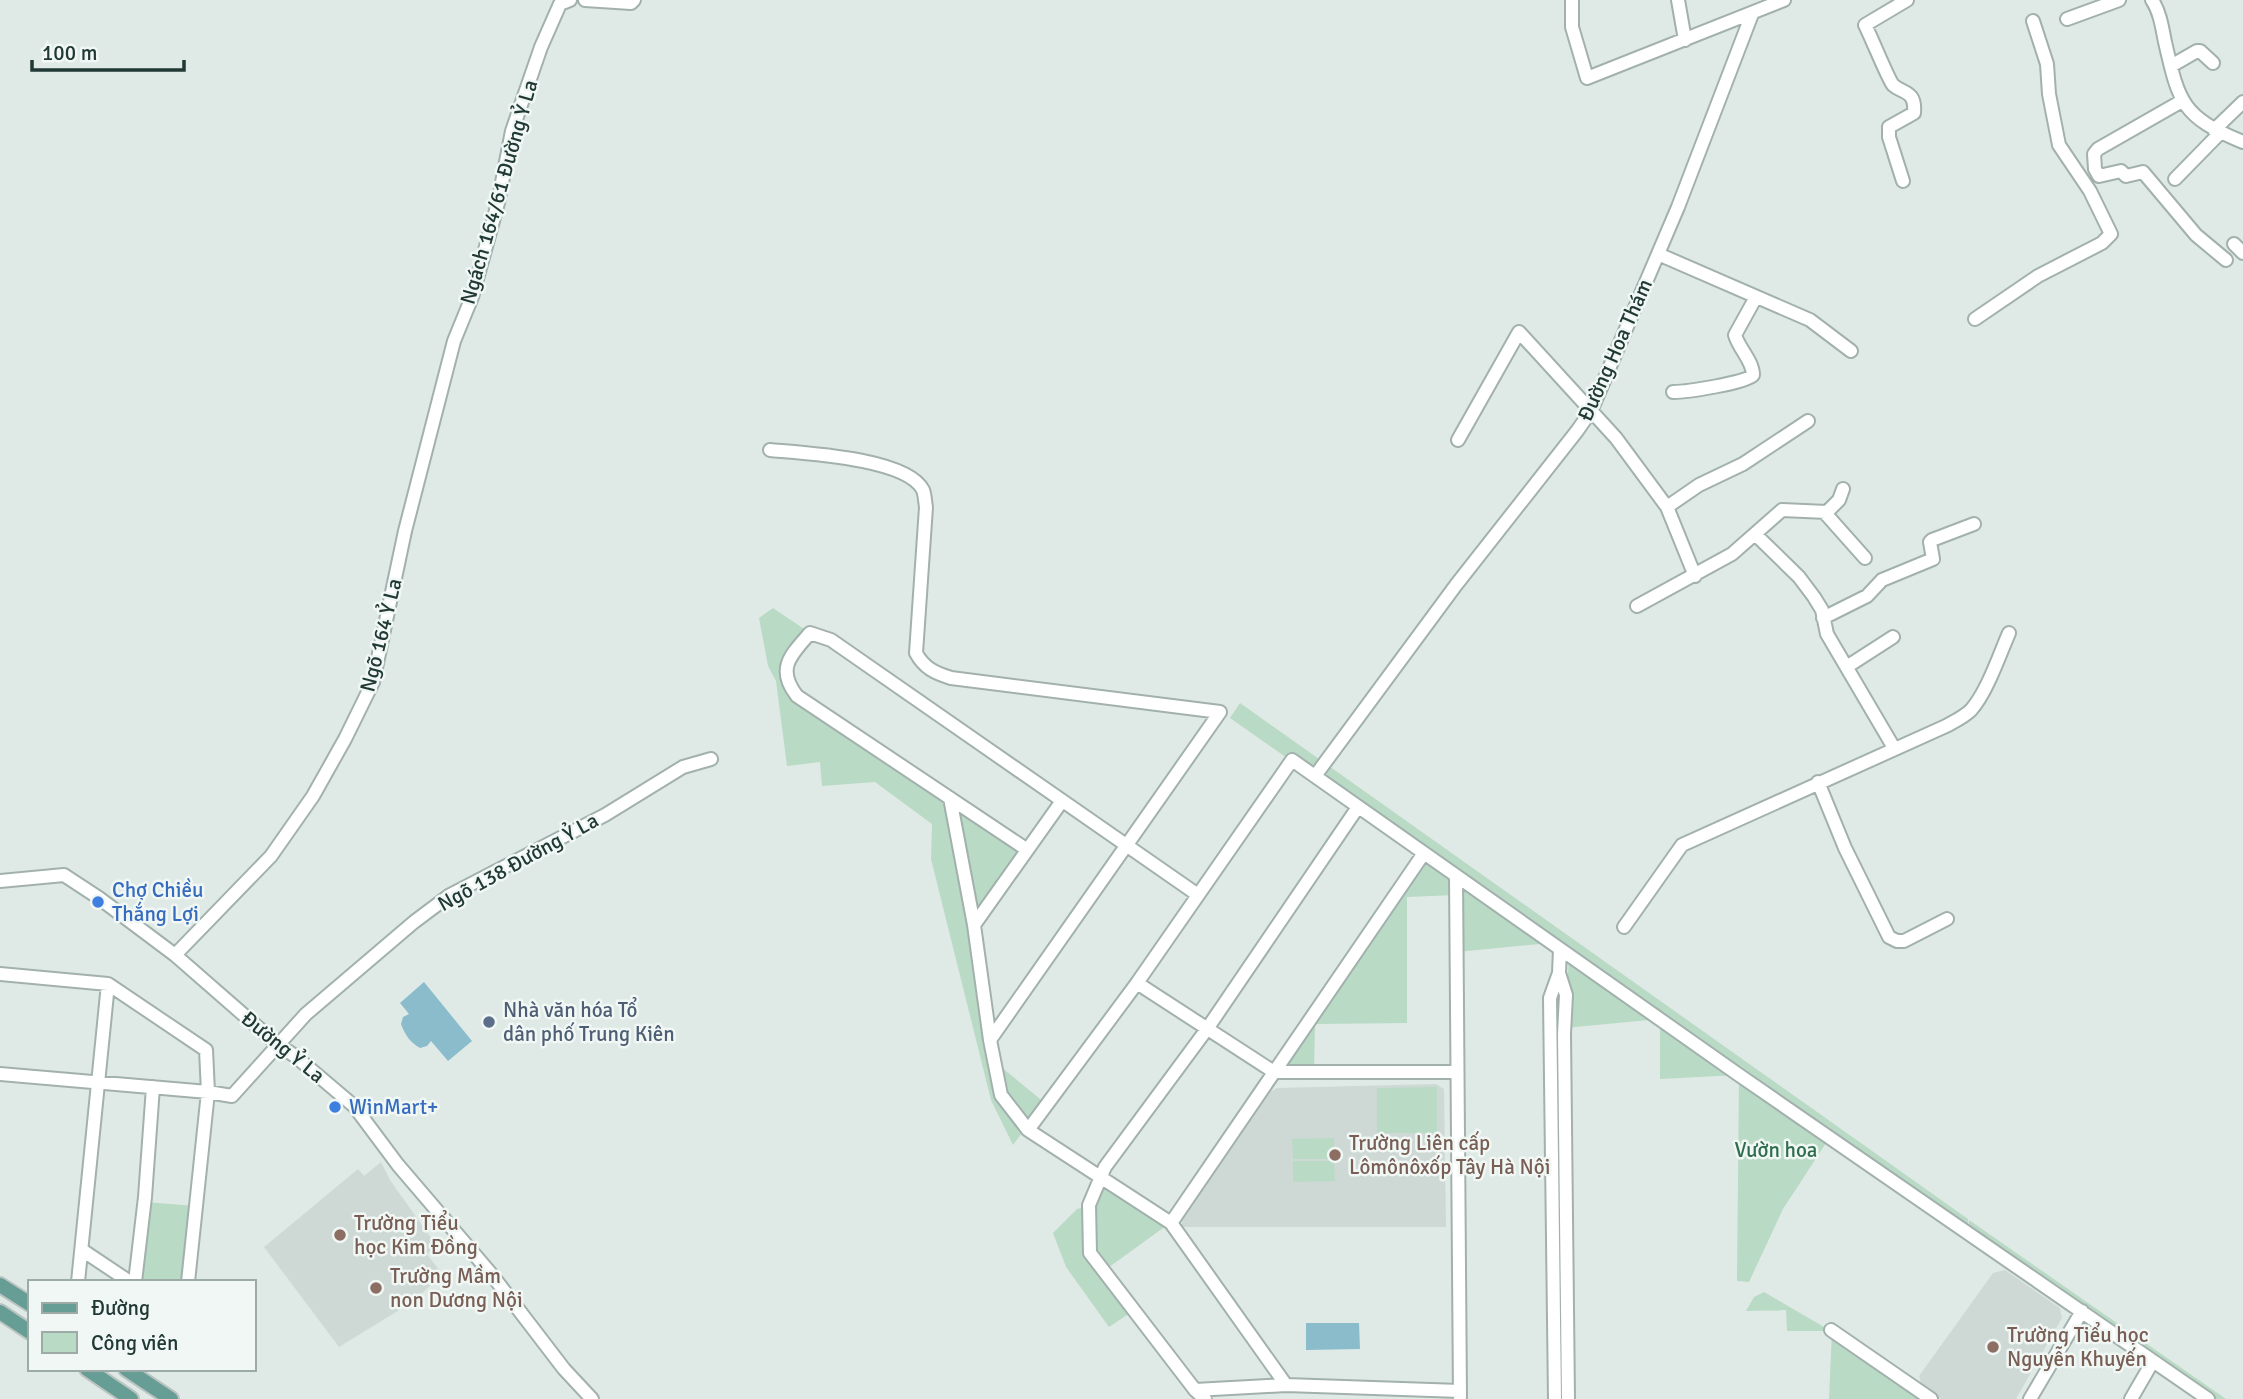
<svg xmlns="http://www.w3.org/2000/svg" width="2243" height="1399" font-family="Signika,sans-serif">
	<style>
		.built { fill: #ced9d5 }
		.green { fill: #b9dac5 }
		.water { fill: #8abccc }
		.lines { fill: none; stroke-linecap: round; stroke-linejoin: round }
		.minor-casing { stroke: #a2b1ad; stroke-width: 16 }
		.major-casing { stroke: #bcc4c2; stroke-width: 18 }
		.minor { stroke: #fff; stroke-width: 12 }
		.major { stroke: #669d94; stroke-width: 14 }
		.shop-dot { fill: #3f7fe0; stroke: #f0f7f4; stroke-width: 2.5 }
		.service-dot { fill: #5c6f8a; stroke: #f0f7f4; stroke-width: 2.5 }
		.education-dot { fill: #8d6e63; stroke: #f0f7f4; stroke-width: 2.5 }
		.labels { text-anchor: middle; stroke-width: 5; stroke-linejoin: round; paint-order: stroke }
		.street-label { font-size: 21px; fill: #213935; stroke: #f0f7f4 }
		.shop-label { font-size: 21px; fill: #366cbe; stroke: #f0f7f4; text-anchor: start }
		.service-label { font-size: 21px; fill: #4e5e75; stroke: #f0f7f4; text-anchor: start }
		.education-label { font-size: 21px; fill: #785e54; stroke: #f0f7f4; text-anchor: start }
		.park-label { font-size: 21px; fill: #2e6d4d; stroke: #f0f7f4 }
	</style>
	<rect width="100%" height="100%" fill="#dfeae6"/>
	<!-- built -->
	<path class="built" d="M 1436,1084 L 1444,1089 L 1446,1227 L 1182,1227 L 1182,1218 L 1270,1092 L 1277,1088 Z
		M 381,1162 L 390,1180 L 436,1245 L 427,1254 L 442,1274 L 414,1301 L 339,1347 L 264,1247 L 358,1169 L 364,1176 Z
		M 2005,1270 L 2060,1308 L 2062,1318 L 2016,1399 L 1941,1399 L 1922,1386 L 1919,1376 L 1993,1273 Z"/>
	<!-- green -->
	<path class="green" d="M 773,608 L 810,633 L 785,657 L 784,686 L 946,800 L 1001,1095 L 1024,1130 L 1013,1145 L 991,1100 L 931,859 L 932,824 L 875,782 L 822,786 L 820,762 L 787,766 L 776,681 L 768,666 L 759,618 Z
		M 1240,703 L 1968,1219 L 1968,1230 L 1969,1220 L 2226,1399 L 2209,1399 L 1830,1137 L 1783,1209 L 1749,1282 L 1737,1281 L 1739,1075 L 1230,718 Z
		M 950,799 L 1025,849 L 974,924 Z
		M 1424,854 L 1455,876 L 1455,895 L 1407,897 L 1407,1023 L 1315,1024 L 1314,1072 L 1275,1072 Z
		M 1457,878 L 1550,943 L 1457,952 Z
		M 1569,956 L 1659,1019 L 1565,1028 Z
		M 1660,1020 L 1738,1075 L 1660,1079 Z
		M 995,1062 L 1045,1103 L 1027,1128 L 1002,1095 Z
		M 1437,1087 L 1437,1133 L 1377,1133 L 1377,1088 Z
		M 1334,1138 L 1334,1159 L 1293,1159 L 1292,1139 Z
		M 1293,1161 L 1334,1161 L 1335,1181 L 1293,1182 Z
		M 1099,1179 L 1170,1223 L 1105,1270 L 1091,1252 L 1090,1206 Z
		M 145,1202 L 196,1206 L 188,1282 L 135,1282 Z
		M 1089,1206 L 1089,1253 L 1133,1311 L 1109,1327 L 1066,1267 L 1053,1233 L 1077,1209 Z
		M 1764,1292 L 1831,1331 L 1787,1331 L 1786,1310 L 1746,1311 L 1754,1297 Z
		M 1832,1331 L 1930,1399 L 1829,1399 Z"/>
	<!-- water -->
	<path class="water" d="M 424,982 L 472,1041 L 448,1061 L 431,1041 L 427,1046 L 420,1048 C 410,1042 405,1035 401,1024 L 403,1017 L 409,1014 L 400,1003 Z
		M 1306,1323 L 1359,1323 L 1360,1349 L 1306,1350 Z"/>
	<g class="lines">
		<defs>
			<path id="minor" d="M 585,0 L 631,3 L 634,0
				M 1572,0 L 1572,27 L 1587,78 L 1784,0
				M 1678,0 L 1685,40
				M 2152,0 C 2160,12 2162,27 2165,42 C 2179,103 2182,117 2243,142
				M 2067,19 L 2119,0
				M 2171,66 L 2197,51 L 2200,51 L 2213,63
				M 2182,101 L 2098,149 L 2094,154 L 2095,169 L 2099,176 L 2121,171 L 2126,176 L 2143,172 L 2196,235 L 2226,260
				M 2214,130 L 2243,102
				M 2175,179 L 2220,133
				M 1903,181 L 1889,137 L 1889,127 L 1914,113 C 1916,90 1903,94 1893,85 C 1888,79 1870,34 1865,25 L 1907,0
				M 2234,244 L 2243,253
				M 1658,254 L 1810,320 L 1851,351
				M 1975,319 L 2038,276 L 2102,243 L 2111,234 L 2090,191 L 2059,145 L 2049,94 L 2047,64 L 2033,21
				M 1673,392 C 1687,392 1745,383 1753,375 C 1753,361 1739,349 1735,335 L 1756,297
				M 1458,440 L 1519,332 L 1616,438 L 1667,507 L 1695,576
				M 770,450 C 803,453 907,458 923,490 C 925,495 925,502 926,507 L 916,653 C 924,668 935,673 951,678 L 1220,712 L 990,1040
				M 1667,507 L 1699,485 L 1743,464 L 1808,421
				M 1825,513 L 1865,558
				M 1756,535 L 1799,577 L 1814,597 L 1822,610 L 1827,634 L 1894,748
				M 1637,606 L 1732,554 L 1782,510 L 1827,512 L 1839,500 L 1843,489
				M 1823,618 L 1867,596 L 1882,580 L 1933,559 L 1930,542 L 1932,540 L 1974,524
				M 1848,666 L 1893,637
				M 1315,776 L 1456,585 L 1577,431 L 1591,411 L 1678,207 L 1752,14
				M 1818,782 L 1845,848 L 1889,937 L 1897,941 L 1904,941 L 1947,919
				M 950,798 L 974,925
				M 1026,849 L 797,696 C 775,668 792,654 810,633 L 831,640 L 1198,895
				M 1456,876 L 1460,1397
				M 0,881 L 64,875 L 99,898 L 175,955 L 277,1044 L 295,1056 L 354,1106 L 398,1165 L 492,1275 L 564,1369 L 592,1399
				M 1624,927 L 1682,845 L 1946,726 C 1955,721 1964,717 1971,710 C 1987,692 1999,656 2009,633
				M 175,955 L 271,856 L 313,796 L 345,739 L 373,682 L 405,531 L 454,341 L 472,297 L 498,203 L 512,131 L 541,47 L 560,4 L 570,0
				M 1559,973 L 1566,995 L 1564,1034 L 1568,1399
				M 0,974 L 108,984 L 206,1050 L 208,1092 L 188,1282
				M 1137,983 L 1274,1072 L 1457,1072
				M 0,1074 L 208,1092 L 232,1096 L 306,1014 L 414,922 L 450,895 L 605,815 L 683,767 L 711,759
				M 1028,1130 L 1001,1095 L 990,1040 L 974,925 L 1062,801
				M 1171,1223 L 1424,853
				M 82,1250 L 130,1282
				M 78,1282 L 108,984
				M 135,1282 L 145,1197 L 153,1087
				M 1831,1330 L 1931,1399
				M 1195,1390 L 1286,1385
				M 1460,1391 L 1286,1385 L 1171,1223 L 1028,1130 L 1137,983 L 1292,760 L 1739,1075 L 2208,1399
				M 1205,1399 L 1195,1390 L 1090,1253 L 1089,1205 L 1105,1167 L 1207,1029 L 1358,807
				M 1555,1399 L 1550,998 L 1559,973 L 1560,949
				M 2030,1399 L 2082,1311
				M 2131,1399 L 2153,1361"/>
			<path id="major" d="M 0,1285 L 30,1304
				M 0,1312 L 30,1332
				M 87,1369 L 131,1399
				M 126,1369 L 171,1399"/>
		</defs>
		<!-- minor casing -->
		<use href="#minor" class="minor-casing"/>
		<!-- major casing -->
		<use href="#major" class="major-casing"/>
		<!-- minor -->
		<use href="#minor" class="minor"/>
		<!-- major -->
		<use href="#major" class="major"/>
	</g>
	<!-- markers -->
	<g class="shop-dot">
		<circle cx="98" cy="902" r="7"/>
		<circle cx="335" cy="1107" r="7"/>
	</g>
	<circle class="service-dot" cx="489" cy="1022" r="7"/>
	<g class="education-dot">
		<circle cx="1335" cy="1155" r="7"/>
		<circle cx="340" cy="1235" r="7"/>
		<circle cx="376" cy="1288" r="7"/>
		<circle cx="1993" cy="1347" r="7"/>
	</g>
	<g class="labels">
		<!-- street labels -->
		<g class="street-label">
			<text transform="translate(499 192) rotate(-74)" y="7">Ngách 164/61 Đường Ỷ La</text>
			<text transform="translate(1615 350) rotate(-66)" y="7">Đường Hoa Thám</text>
			<text transform="translate(381 635) rotate(-76)" y="7">Ngõ 164 Ỷ La</text>
			<text transform="translate(518 862) rotate(-29)" y="7">Ngõ 138 Đường Ỷ La</text>
			<text transform="translate(283 1047) rotate(39)" y="7">Đường Ỷ La</text>
		</g>
		<!-- shop labels -->
		<g class="shop-label">
			<text x="112" y="897">Chợ Chiều<tspan x="112" dy="24">Thắng Lợi</tspan></text>
			<text x="349" y="1114">WinMart+</text>
		</g>
		<!-- service labels -->
		<g class="service-label">
			<text x="503" y="1017">Nhà văn hóa Tổ<tspan x="503" dy="24">dân phố Trung Kiên</tspan></text>
		</g>
		<!-- education labels -->
		<g class="education-label">
			<text x="1349" y="1150">Trường Liên cấp<tspan x="1349" dy="24">Lômônôxốp Tây Hà Nội</tspan></text>
			<text x="354" y="1230">Trường Tiểu<tspan x="354" dy="24">học Kim Đồng</tspan></text>
			<text x="390" y="1283">Trường Mầm<tspan x="390" dy="24">non Dương Nội</tspan></text>
			<text x="2007" y="1342">Trường Tiểu học<tspan x="2007" dy="24">Nguyễn Khuyến</tspan></text>
		</g>
		<!-- park labels -->
		<g class="park-label">
			<text x="1776" y="1157">Vườn hoa</text>
		</g>
	</g>
	<!-- legend -->
	<rect x="28" y="1280" width="228" height="91" fill="#f0f7f4" stroke="#9daba8" stroke-width="2"/>
	<rect x="42" y="1303" width="35" height="10" fill="#669d94" stroke="#9daba8" stroke-width="2"/>
	<text x="91" y="1315" font-size="21" fill="#213935">Đường</text>
	<rect x="42" y="1332" width="35" height="21" fill="#b9dac5" stroke="#9daba8" stroke-width="2"/>
	<text x="91" y="1350" font-size="21" fill="#213935">Công viên</text>
	<!-- scale -->
	<path d="M32 60v10h152v-10" fill="none" stroke="#213935" stroke-width="3.5"/>
	<text x="42" y="60" font-size="21" fill="#213935" stroke="#f0f7f4" stroke-width="5" paint-order="stroke">100 m</text>
</svg>
